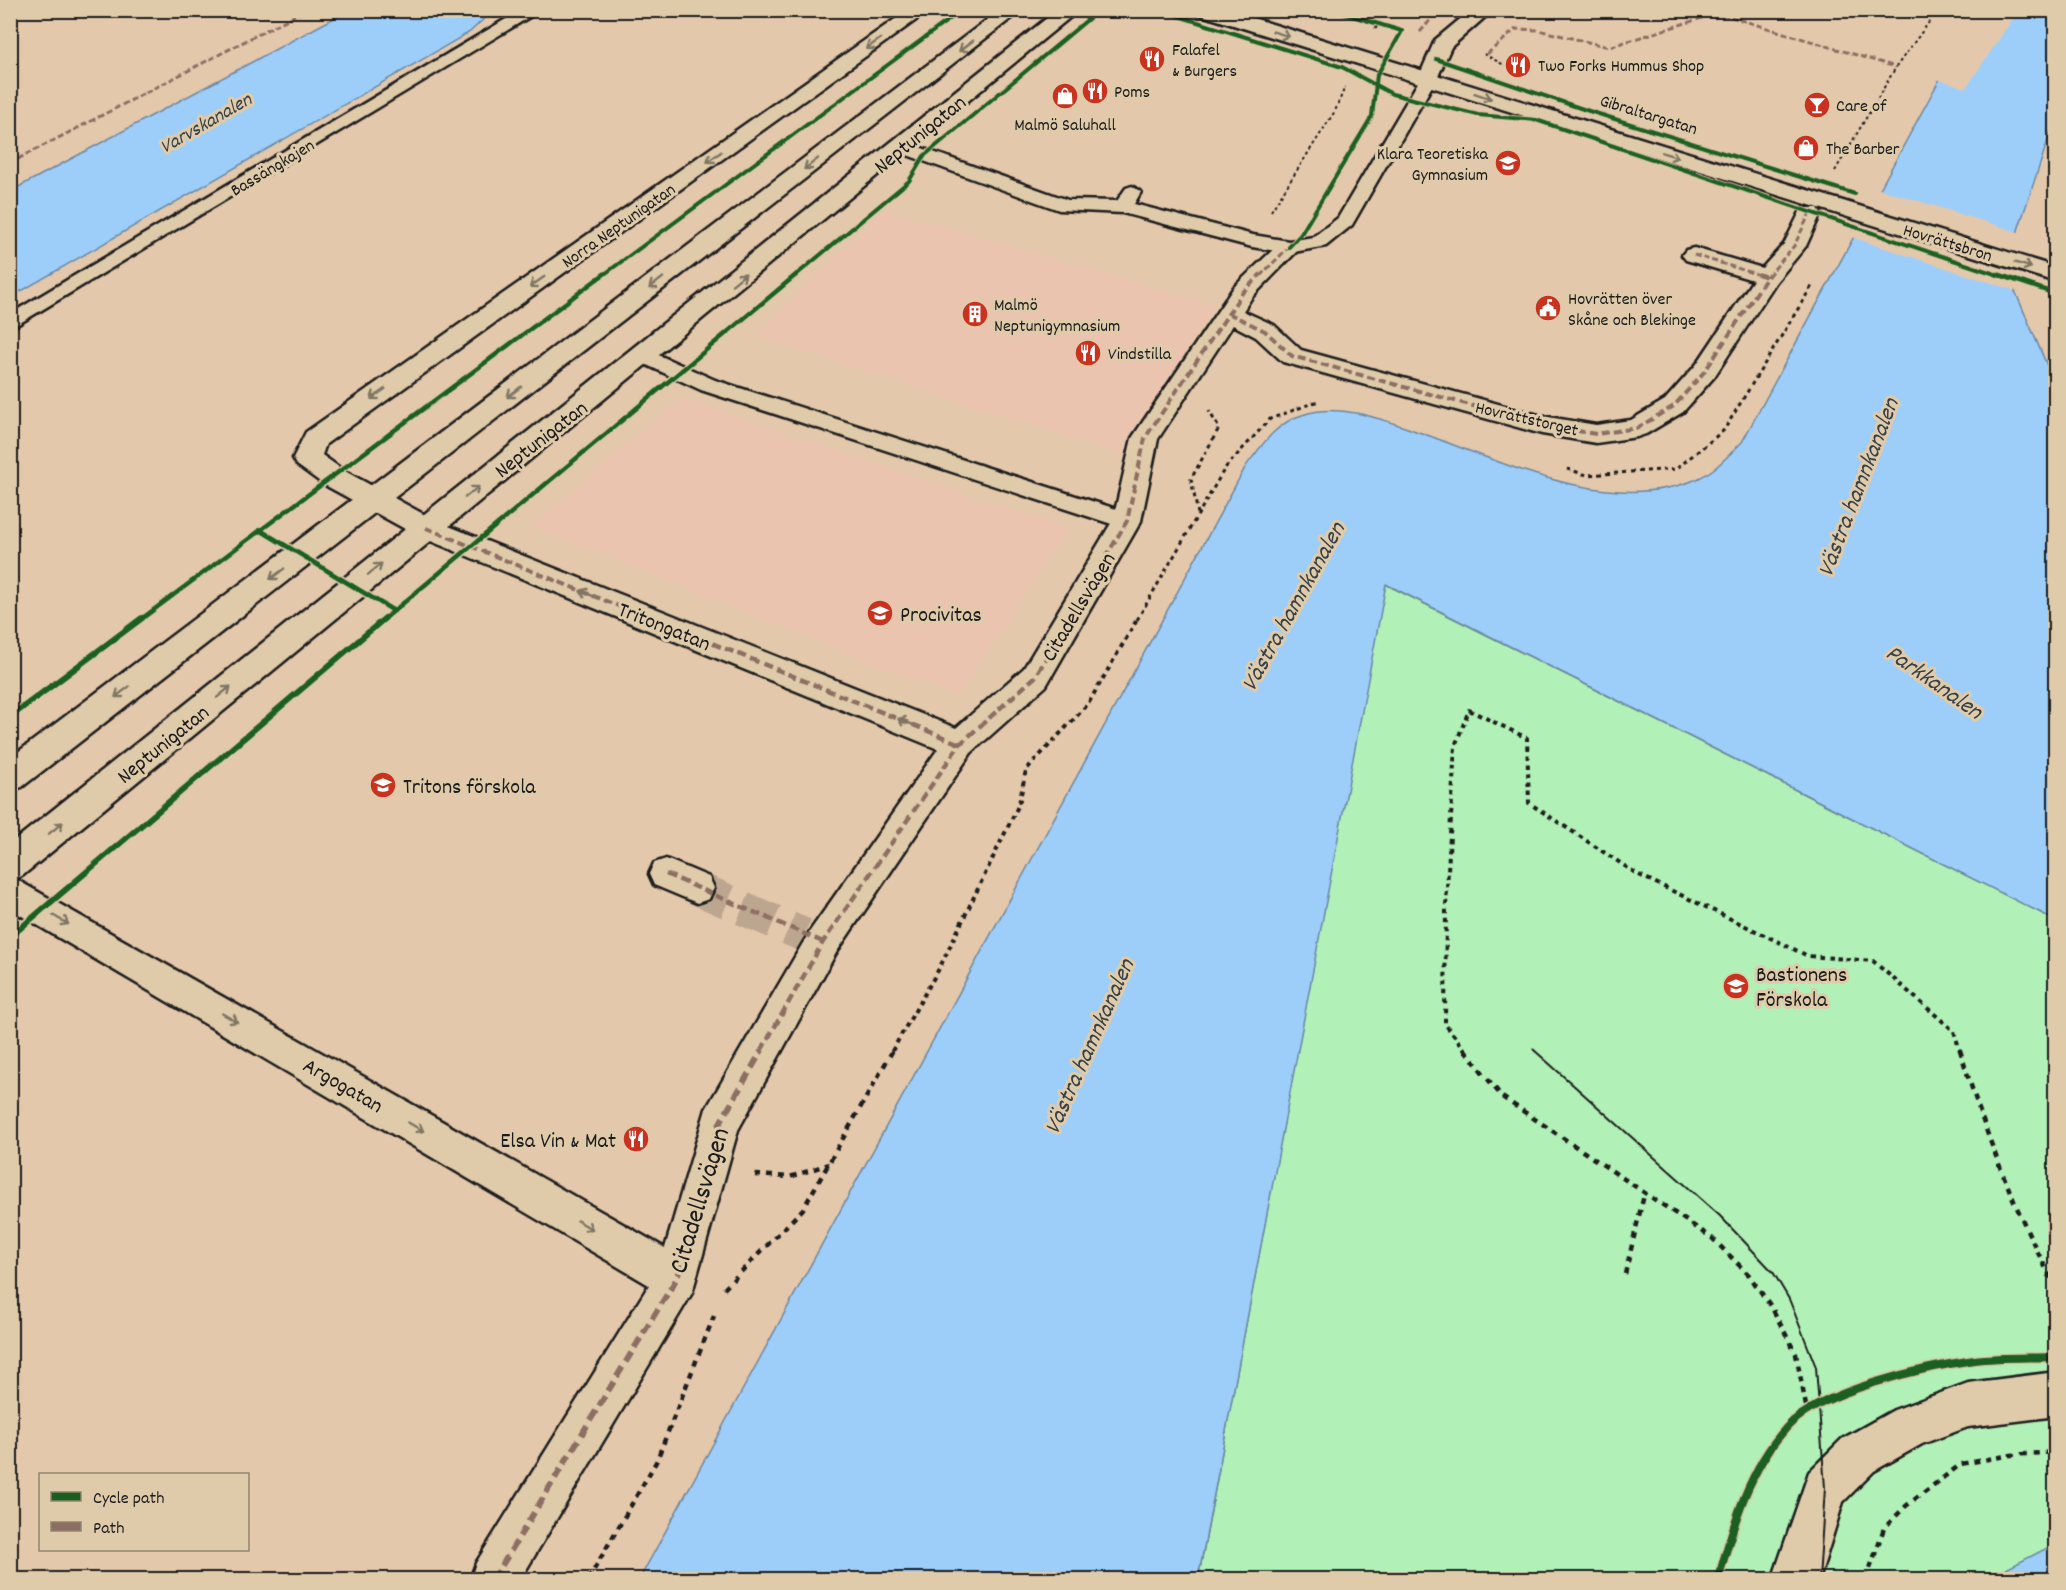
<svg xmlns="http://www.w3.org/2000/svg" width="2066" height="1590" font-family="Dekko,sans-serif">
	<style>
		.built { fill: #eac4af }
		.green { fill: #b1f0b7; stroke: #66866a; stroke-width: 1.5 }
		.water { fill: #9dcefa; stroke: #6987a1; stroke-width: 1.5 }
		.pier { fill: #e4c8ac }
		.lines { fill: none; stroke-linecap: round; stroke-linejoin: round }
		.street-tunnel { stroke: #bca68f; stroke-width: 34; stroke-dasharray: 34 16; stroke-linecap: butt }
		.lane-casing { stroke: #1c1c1c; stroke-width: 5 }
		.street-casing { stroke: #1c1c1c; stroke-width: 5 }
		.secondary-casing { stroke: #1c1c1c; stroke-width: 5 }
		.path-far3 { stroke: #1c1c1c; stroke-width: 2; stroke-dasharray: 3 3; stroke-linecap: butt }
		.path-far2 { stroke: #1c1c1c; stroke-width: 3; stroke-dasharray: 4 4; stroke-linecap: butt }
		.path-far1 { stroke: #1c1c1c; stroke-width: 4; stroke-dasharray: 4.5 4.5; stroke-linecap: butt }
		.path { stroke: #1c1c1c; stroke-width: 4.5; stroke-dasharray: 6 6; stroke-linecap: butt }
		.lane { fill: #dfcbaa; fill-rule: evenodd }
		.street { fill: #dfcbaa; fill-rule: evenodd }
		.secondary { fill: #dfcbaa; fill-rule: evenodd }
		.tram-far1 { stroke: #1c1c1c; stroke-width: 1.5 }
		.tram { stroke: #1c1c1c; stroke-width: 2 }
		.quiet-far3 { stroke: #8d6e63; stroke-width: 3; stroke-dasharray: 6 3; stroke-linecap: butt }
		.quiet-far2 { stroke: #8d6e63; stroke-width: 4; stroke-dasharray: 8 4; stroke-linecap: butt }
		.quiet-far1 { stroke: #8d6e63; stroke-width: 4.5; stroke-dasharray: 9 4.5; stroke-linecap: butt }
		.quiet { stroke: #8d6e63; stroke-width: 6; stroke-dasharray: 11 6; stroke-linecap: butt }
		.cycleway-far3-casing { stroke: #dfcbaa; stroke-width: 6 }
		.cycleway-far2-casing { stroke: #dfcbaa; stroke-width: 8 }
		.cycleway-far1-casing { stroke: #dfcbaa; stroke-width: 10 }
		.cycleway-casing { stroke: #dfcbaa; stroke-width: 11 }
		.cycleway-far3 { stroke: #1b5e20; stroke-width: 4 }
		.cycleway-far2 { stroke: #1b5e20; stroke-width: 4.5 }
		.cycleway-far1 { stroke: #1b5e20; stroke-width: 6 }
		.cycleway { stroke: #1b5e20; stroke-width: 8 }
		.oneway { stroke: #7e7463 }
		.labels { text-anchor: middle; stroke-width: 6; stroke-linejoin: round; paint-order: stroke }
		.far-poi-label { font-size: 18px; fill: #1c1c1c; stroke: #dfcbaa; text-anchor: start }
		.far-street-label { font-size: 18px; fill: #1c1c1c; stroke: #dfcbaa }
		.far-water-label { font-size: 20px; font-style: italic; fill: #364048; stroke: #dfcbaa }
		.street-label { font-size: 22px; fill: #1c1c1c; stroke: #dfcbaa }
		.poi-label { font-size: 22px; fill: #1c1c1c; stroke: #dfcbaa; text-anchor: start }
		.water-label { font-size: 24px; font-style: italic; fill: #364048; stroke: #dfcbaa }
		.near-street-label { font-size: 27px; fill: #1c1c1c; stroke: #dfcbaa }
	</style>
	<rect width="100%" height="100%" fill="#e4c8ac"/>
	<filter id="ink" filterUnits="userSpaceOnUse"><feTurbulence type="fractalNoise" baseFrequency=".0167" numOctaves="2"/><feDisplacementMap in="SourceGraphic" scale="12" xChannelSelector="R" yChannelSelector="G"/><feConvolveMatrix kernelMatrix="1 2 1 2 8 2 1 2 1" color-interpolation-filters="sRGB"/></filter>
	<g filter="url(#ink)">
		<!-- built -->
		<path class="built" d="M 884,209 L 1215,306 L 1122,455 L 756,336 Z
			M 682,398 L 1068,529 L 958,697 L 531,526 Z"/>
		<!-- green -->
		<path class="green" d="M 1385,584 L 2055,920 L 2055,1579 L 1198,1580 Z"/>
		<!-- water -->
		<path class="water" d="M 349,10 L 492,11 L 470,32 L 11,297 L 11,191 Z
			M 1987,11 L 2055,11 L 2055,119 L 2018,230 L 2015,291 L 2055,384 L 2055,920 L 1386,584 L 1198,1579 L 639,1580 L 1246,466 C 1262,445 1276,423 1302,415 C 1338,403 1379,418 1413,430 C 1497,459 1608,517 1697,479 C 1715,471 1728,456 1742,442 L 1941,77 L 1950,79 Z
			M 2055,1544 L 2055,1579 L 1987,1579 Z"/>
		<!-- pier -->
		<path class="pier" d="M 1984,10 L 2018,11 L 1966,88 L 1937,79 L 1941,74 L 1948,76 Z
			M 1877,188 L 2021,233 L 2019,292 L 1851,237 Z"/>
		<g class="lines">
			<!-- street-tunnel -->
			<path class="street-tunnel" d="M 697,888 L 804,935"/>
			<defs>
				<path id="lane" d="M 521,10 L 541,10 L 10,329 L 10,314 Z
					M 1428,74 L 1436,79 L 1352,225 L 1326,246 L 1289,253 L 1252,247 L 1123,213 L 1059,210 L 896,151 L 893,147 L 896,143 L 908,143 L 1068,200 L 1117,201 L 1126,188 L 1132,186 L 1141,192 L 1134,204 L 1253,235 L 1289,241 L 1313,237 L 1338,218 L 1420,79 Z
					M 645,349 L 715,380 L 1135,515 L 1139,521 L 1135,527 L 1127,529 L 701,390 L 638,361 L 635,356 L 638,351 Z"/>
				<path id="street" d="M 908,10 L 930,10 L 326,444 L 322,455 L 343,470 L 436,521 L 956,728 L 1024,668 L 1113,520 L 1132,438 L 1234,287 L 1281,242 L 1297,242 L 1301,247 L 1252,297 L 1243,311 L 1274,325 L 1301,350 L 1542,416 L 1596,425 L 1631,420 L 1665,400 L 1696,365 L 1753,280 L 1686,260 L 1682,255 L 1686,250 L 1694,248 L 1762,268 L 1784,244 L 1802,208 L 1818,208 L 1821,213 L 1806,246 L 1776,282 L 1714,377 L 1683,412 L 1646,434 L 1637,437 L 1596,443 L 1542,434 L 1283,362 L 1256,337 L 1233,325 L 1158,439 L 1141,521 L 1046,686 L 971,753 L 836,953 L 738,1130 L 692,1293 L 520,1580 L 470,1580 L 476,1563 L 649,1285 L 10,909 L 10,876 L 665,1248 L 706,1109 L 810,931 L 938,749 L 416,535 L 323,484 L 297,465 L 293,458 L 306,432 Z
					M 1471,10 L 1493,10 L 1451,47 L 1435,83 L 1421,83 L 1418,79 L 1435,40 Z
					M 666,859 L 709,877 L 714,888 L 709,899 L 697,903 L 654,885 L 649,874 L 654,863 Z
					M 2056,1372 L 2056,1416 L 1968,1427 L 1922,1444 L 1874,1471 L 1843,1502 L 1819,1580 L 1772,1580 L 1809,1472 L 1842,1439 L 1894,1410 L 1968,1383 Z"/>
				<path id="secondary" d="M 1000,10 L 1022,10 L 22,787 L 10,791 L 10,758 Z
					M 1057,10 L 1079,10 L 22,876 L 10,880 L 10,844 Z
					M 1196,10 L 1227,10 L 2056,267 L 2056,282 L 1198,14 Z"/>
			</defs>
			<!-- lane casing -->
			<use href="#lane" class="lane-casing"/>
			<!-- street casing -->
			<use href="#street" class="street-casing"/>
			<!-- secondary casing -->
			<use href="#secondary" class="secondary-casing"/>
			<!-- path-far3 -->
			<path class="path-far3" d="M 1375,29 L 1383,20
				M 1484,54 L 1504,65
				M 1835,171 L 1896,67 L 1938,10
				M 1271,211 L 1335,111 L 1345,87"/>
			<!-- path-far2 -->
			<path class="path-far2" d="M 1567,469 L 1587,475 L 1676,469 L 1724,430 L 1812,286
				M 1198,514 L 1191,479 L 1219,428 L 1209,411
				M 1137,620 L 1225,468 L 1270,419 L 1318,401"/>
			<!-- path-far1 -->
			<path class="path-far1" d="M 892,1051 L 940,967 L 1019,804 L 1026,770 L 1088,704 L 1138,618
				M 1466,1051 L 1445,1024 L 1446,906 L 1455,746 L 1469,710 L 1527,738 L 1529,803 L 1637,874 L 1808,956 L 1873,961 L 1954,1031 L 1960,1051"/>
			<!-- path -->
			<path class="path" d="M 1465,1050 L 1502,1097 L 1712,1238 L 1749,1275 L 1772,1308 L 1796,1354 L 1807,1411
				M 1960,1050 C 1984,1130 2015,1213 2056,1287
				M 755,1175 L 790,1177 L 829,1164
				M 1625,1274 L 1645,1191
				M 724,1289 L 803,1209 L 893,1050
				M 588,1580 L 656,1462 L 714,1316
				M 1866,1580 L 1884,1528 L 1906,1506 L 1961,1464 L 2011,1455 L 2056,1452"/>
			<!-- lane -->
			<use href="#lane" class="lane"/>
			<!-- street -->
			<use href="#street" class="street"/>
			<!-- secondary -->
			<use href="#secondary" class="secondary"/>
			<!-- tram-far1 -->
			<path class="tram-far1" d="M 1533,1049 L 1535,1051"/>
			<!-- tram -->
			<path class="tram" d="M 1534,1050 L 1720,1216 L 1773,1272 L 1789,1299 L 1816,1367 L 1825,1488 L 1819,1580"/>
			<!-- quiet-far3 -->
			<path class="quiet-far3" d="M 1420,32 L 1439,10
				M 1487,54 L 1516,29 L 1538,30 L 1609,47 L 1718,13 L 1896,67
				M 10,163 L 305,10
				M 1694,255 L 1763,276
				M 1260,276 L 1289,247
				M 1768,276 L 1794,246 L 1810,213"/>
			<!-- quiet-far2 -->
			<path class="quiet-far2" d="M 1758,274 L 1767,277
				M 1228,313 L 1265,331 L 1292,356 L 1542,425 L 1596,434 L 1637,428 L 1674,406 L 1705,371 L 1769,274
				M 426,528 L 653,620
				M 1069,620 L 1127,521 L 1145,438 L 1243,292 L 1261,274"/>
			<!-- quiet-far1 -->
			<path class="quiet-far1" d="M 650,618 L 960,744
				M 666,874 L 823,942
				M 761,1051 L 823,942 L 960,744 L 1035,677 L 1070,618"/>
			<!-- quiet -->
			<path class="quiet" d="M 493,1580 L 677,1278 L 720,1123 L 762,1050"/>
			<defs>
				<path id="cycleway-far3" d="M 1159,10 L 1342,67 L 1392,94 L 1478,115 L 1536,120 L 2001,276
					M 1436,59 L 1589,111 L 1855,194
					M 1289,247 L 1301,234 L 1372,116 L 1377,75 L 1402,31 L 1332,10
					M 602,276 L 962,10
					M 795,276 L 909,181 L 924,156 L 1099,10"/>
				<path id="cycleway-far2" d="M 1997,274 L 2056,294
					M 260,530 L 394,611
					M 140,620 L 604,274
					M 383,620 L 797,274"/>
				<path id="cycleway-far1" d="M 10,717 L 142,618
					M 10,937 L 385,618"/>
				<path id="cycleway" d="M 1718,1580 C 1733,1526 1748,1470 1787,1427 C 1820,1391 1925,1367 1974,1360 C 2000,1357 2029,1358 2056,1357"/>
			</defs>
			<!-- cycleway-far3 casing -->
			<use href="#cycleway-far3" class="cycleway-far3-casing"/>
			<!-- cycleway-far2 casing -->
			<use href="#cycleway-far2" class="cycleway-far2-casing"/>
			<!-- cycleway-far1 casing -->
			<use href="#cycleway-far1" class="cycleway-far1-casing"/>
			<!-- cycleway casing -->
			<use href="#cycleway" class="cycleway-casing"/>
			<!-- cycleway-far3 -->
			<use href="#cycleway-far3" class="cycleway-far3"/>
			<!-- cycleway-far2 -->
			<use href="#cycleway-far2" class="cycleway-far2"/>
			<!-- cycleway-far1 -->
			<use href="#cycleway-far1" class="cycleway-far1"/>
			<!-- cycleway -->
			<use href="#cycleway" class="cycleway"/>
		</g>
		<!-- one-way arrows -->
		<defs><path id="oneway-shaft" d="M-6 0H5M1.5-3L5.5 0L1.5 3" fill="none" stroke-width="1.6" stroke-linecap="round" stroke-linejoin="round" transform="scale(1.5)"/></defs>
		<g class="oneway">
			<use href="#oneway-shaft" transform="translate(1281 34) rotate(17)"/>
			<use href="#oneway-shaft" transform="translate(873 44) rotate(145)"/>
			<use href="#oneway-shaft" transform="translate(966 46) rotate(143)"/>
			<use href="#oneway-shaft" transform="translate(1483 96) rotate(18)"/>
			<use href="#oneway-shaft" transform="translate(1670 155) rotate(17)"/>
			<use href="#oneway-shaft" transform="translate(714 157) rotate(145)"/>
			<use href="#oneway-shaft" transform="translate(811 164) rotate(142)"/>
			<use href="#oneway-shaft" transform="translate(2023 265) rotate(17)"/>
			<use href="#oneway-shaft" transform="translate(739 279) rotate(-39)"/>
			<use href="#oneway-shaft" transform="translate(537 282) rotate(145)"/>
			<use href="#oneway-shaft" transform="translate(656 283) rotate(142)"/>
			<use href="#oneway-shaft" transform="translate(514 392) rotate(143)"/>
			<use href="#oneway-shaft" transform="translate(378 394) rotate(145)"/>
			<use href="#oneway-shaft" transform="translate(472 492) rotate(-38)"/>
			<use href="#oneway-shaft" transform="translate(375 569) rotate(-39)"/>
			<use href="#oneway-shaft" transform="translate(277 574) rotate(143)"/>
			<use href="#oneway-shaft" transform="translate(588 594) rotate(-158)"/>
			<use href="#oneway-shaft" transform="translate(122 692) rotate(143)"/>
			<use href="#oneway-shaft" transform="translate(224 692) rotate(-39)"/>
			<use href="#oneway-shaft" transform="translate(906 722) rotate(-158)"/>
			<use href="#oneway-shaft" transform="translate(56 828) rotate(-39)"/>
			<use href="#oneway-shaft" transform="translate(61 920) rotate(30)"/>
			<use href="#oneway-shaft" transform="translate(230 1018) rotate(30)"/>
			<use href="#oneway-shaft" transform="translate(416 1127) rotate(30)"/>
			<use href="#oneway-shaft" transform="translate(585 1225) rotate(30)"/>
		</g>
	</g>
	<!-- icons -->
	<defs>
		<symbol id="restaurant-disc" viewBox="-11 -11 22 22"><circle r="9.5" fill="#c8321e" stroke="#dfcbaa"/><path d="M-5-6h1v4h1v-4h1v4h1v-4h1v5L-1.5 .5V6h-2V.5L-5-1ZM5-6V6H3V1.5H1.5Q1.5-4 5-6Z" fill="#fff"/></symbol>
		<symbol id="shop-disc" viewBox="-11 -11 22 22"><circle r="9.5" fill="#c8321e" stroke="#dfcbaa"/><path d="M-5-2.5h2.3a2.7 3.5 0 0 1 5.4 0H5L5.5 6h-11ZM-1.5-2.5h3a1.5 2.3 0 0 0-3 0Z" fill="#fff"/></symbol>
		<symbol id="bar-disc" viewBox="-11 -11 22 22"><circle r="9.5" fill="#c8321e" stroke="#dfcbaa"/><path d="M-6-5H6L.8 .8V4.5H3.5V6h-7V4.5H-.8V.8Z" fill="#fff"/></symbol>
		<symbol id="school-disc" viewBox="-11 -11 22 22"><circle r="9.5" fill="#c8321e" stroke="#dfcbaa"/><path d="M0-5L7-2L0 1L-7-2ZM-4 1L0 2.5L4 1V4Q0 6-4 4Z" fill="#fff"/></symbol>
		<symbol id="civic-disc" viewBox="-11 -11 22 22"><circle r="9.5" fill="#c8321e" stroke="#dfcbaa"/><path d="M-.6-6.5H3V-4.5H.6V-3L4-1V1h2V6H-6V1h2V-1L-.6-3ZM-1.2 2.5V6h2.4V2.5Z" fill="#fff"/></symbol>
		<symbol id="building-disc" viewBox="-11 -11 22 22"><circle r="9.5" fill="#c8321e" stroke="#dfcbaa"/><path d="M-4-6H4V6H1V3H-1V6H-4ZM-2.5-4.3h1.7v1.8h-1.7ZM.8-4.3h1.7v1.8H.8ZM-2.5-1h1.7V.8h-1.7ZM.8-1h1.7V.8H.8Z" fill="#fff"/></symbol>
	</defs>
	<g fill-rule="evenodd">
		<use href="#restaurant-disc" x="1137" y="44" width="30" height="30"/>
		<use href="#restaurant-disc" x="1503" y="50" width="30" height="30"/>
		<use href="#restaurant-disc" x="1080" y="76" width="30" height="30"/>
		<use href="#shop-disc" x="1050" y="81" width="30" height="30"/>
		<use href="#bar-disc" x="1802" y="90" width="30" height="30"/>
		<use href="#shop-disc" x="1791" y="133" width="30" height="30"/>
		<use href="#school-disc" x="1493" y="148" width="30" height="30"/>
		<use href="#civic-disc" x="1533" y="293" width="30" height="30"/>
		<use href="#building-disc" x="960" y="299" width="30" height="30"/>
		<use href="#restaurant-disc" x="1073" y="338" width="30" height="30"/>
		<use href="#school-disc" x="865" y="598" width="30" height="30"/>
		<use href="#school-disc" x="368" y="770" width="30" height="30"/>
		<use href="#school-disc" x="1721" y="971" width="30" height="30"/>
		<use href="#restaurant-disc" x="621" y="1124" width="30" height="30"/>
	</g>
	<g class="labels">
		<!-- far-poi labels -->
		<g class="far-poi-label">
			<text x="1172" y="55">Falafel<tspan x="1172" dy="21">&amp; Burgers</tspan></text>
			<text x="1538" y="71">Two Forks Hummus Shop</text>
			<text x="1114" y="97">Poms</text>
			<text x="1836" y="111">Care of</text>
			<text x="1065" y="130" text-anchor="middle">Malmö Saluhall</text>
			<text x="1826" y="154">The Barber</text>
			<text x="1488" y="159" text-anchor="end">Klara Teoretiska<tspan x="1488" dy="21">Gymnasium</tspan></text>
			<text x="1568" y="304">Hovrätten över<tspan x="1568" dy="21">Skåne och Blekinge</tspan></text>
			<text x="994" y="310">Malmö<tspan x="994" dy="21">Neptunigymnasium</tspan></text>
			<text x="1108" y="359">Vindstilla</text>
		</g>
		<!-- far-street labels -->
		<g class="far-street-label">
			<text transform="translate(1649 114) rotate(17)" y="6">Gibraltargatan</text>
			<text transform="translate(272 167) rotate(-31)" y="6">Bassängkajen</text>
			<text transform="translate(618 225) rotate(-35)" y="6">Norra Neptunigatan</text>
			<text transform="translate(1948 242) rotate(17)" y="6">Hovrättsbron</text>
			<text transform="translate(1527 418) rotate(13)" y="6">Hovrättstorget</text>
		</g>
		<!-- far-water labels -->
		<g class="far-water-label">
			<text transform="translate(205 122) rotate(-30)" y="7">Varvskanalen</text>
		</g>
		<!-- street labels -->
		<g class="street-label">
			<text transform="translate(919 133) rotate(-39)" y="8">Neptunigatan</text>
			<text transform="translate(540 438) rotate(-38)" y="8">Neptunigatan</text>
			<text transform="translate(1077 606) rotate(-59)" y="8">Citadellsvägen</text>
			<text transform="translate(665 625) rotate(22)" y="8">Tritongatan</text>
			<text transform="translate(162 743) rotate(-39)" y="8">Neptunigatan</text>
			<text transform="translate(344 1084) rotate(30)" y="8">Argogatan</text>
		</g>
		<!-- poi labels -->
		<g class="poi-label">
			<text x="900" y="621">Procivitas</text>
			<text x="403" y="793">Tritons förskola</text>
			<text x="1756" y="981">Bastionens<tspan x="1756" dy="25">Förskola</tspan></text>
			<text x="616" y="1147" text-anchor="end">Elsa Vin &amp; Mat</text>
		</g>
		<!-- water labels -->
		<g class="water-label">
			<text transform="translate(1857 487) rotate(-69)" y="8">Västra hamnkanalen</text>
			<text transform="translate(1292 606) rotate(-61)" y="8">Västra hamnkanalen</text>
			<text transform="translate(1935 681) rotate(35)" y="8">Parkkanalen</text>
			<text transform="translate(1088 1046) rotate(-66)" y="8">Västra hamnkanalen</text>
		</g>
		<!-- near-street labels -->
		<g class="near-street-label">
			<text transform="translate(698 1200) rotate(-73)" y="9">Citadellsvägen</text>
		</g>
	</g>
	<!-- margin -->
	<rect width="2066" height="1590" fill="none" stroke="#dfcbaa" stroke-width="36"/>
	<rect x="18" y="18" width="2030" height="1554" fill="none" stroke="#1c1c1c" stroke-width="2" filter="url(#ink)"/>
	<!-- legend -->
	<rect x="39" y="1473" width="210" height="78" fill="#dfcbaa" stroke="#918571" stroke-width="1.5"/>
	<rect x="51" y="1492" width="30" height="9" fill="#1b5e20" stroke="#918571" stroke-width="1.5"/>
	<text x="93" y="1503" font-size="18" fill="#1c1c1c">Cycle path</text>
	<rect x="51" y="1522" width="30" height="9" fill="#8d6e63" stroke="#918571" stroke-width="1.5"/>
	<text x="93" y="1533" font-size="18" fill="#1c1c1c">Path</text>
</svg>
